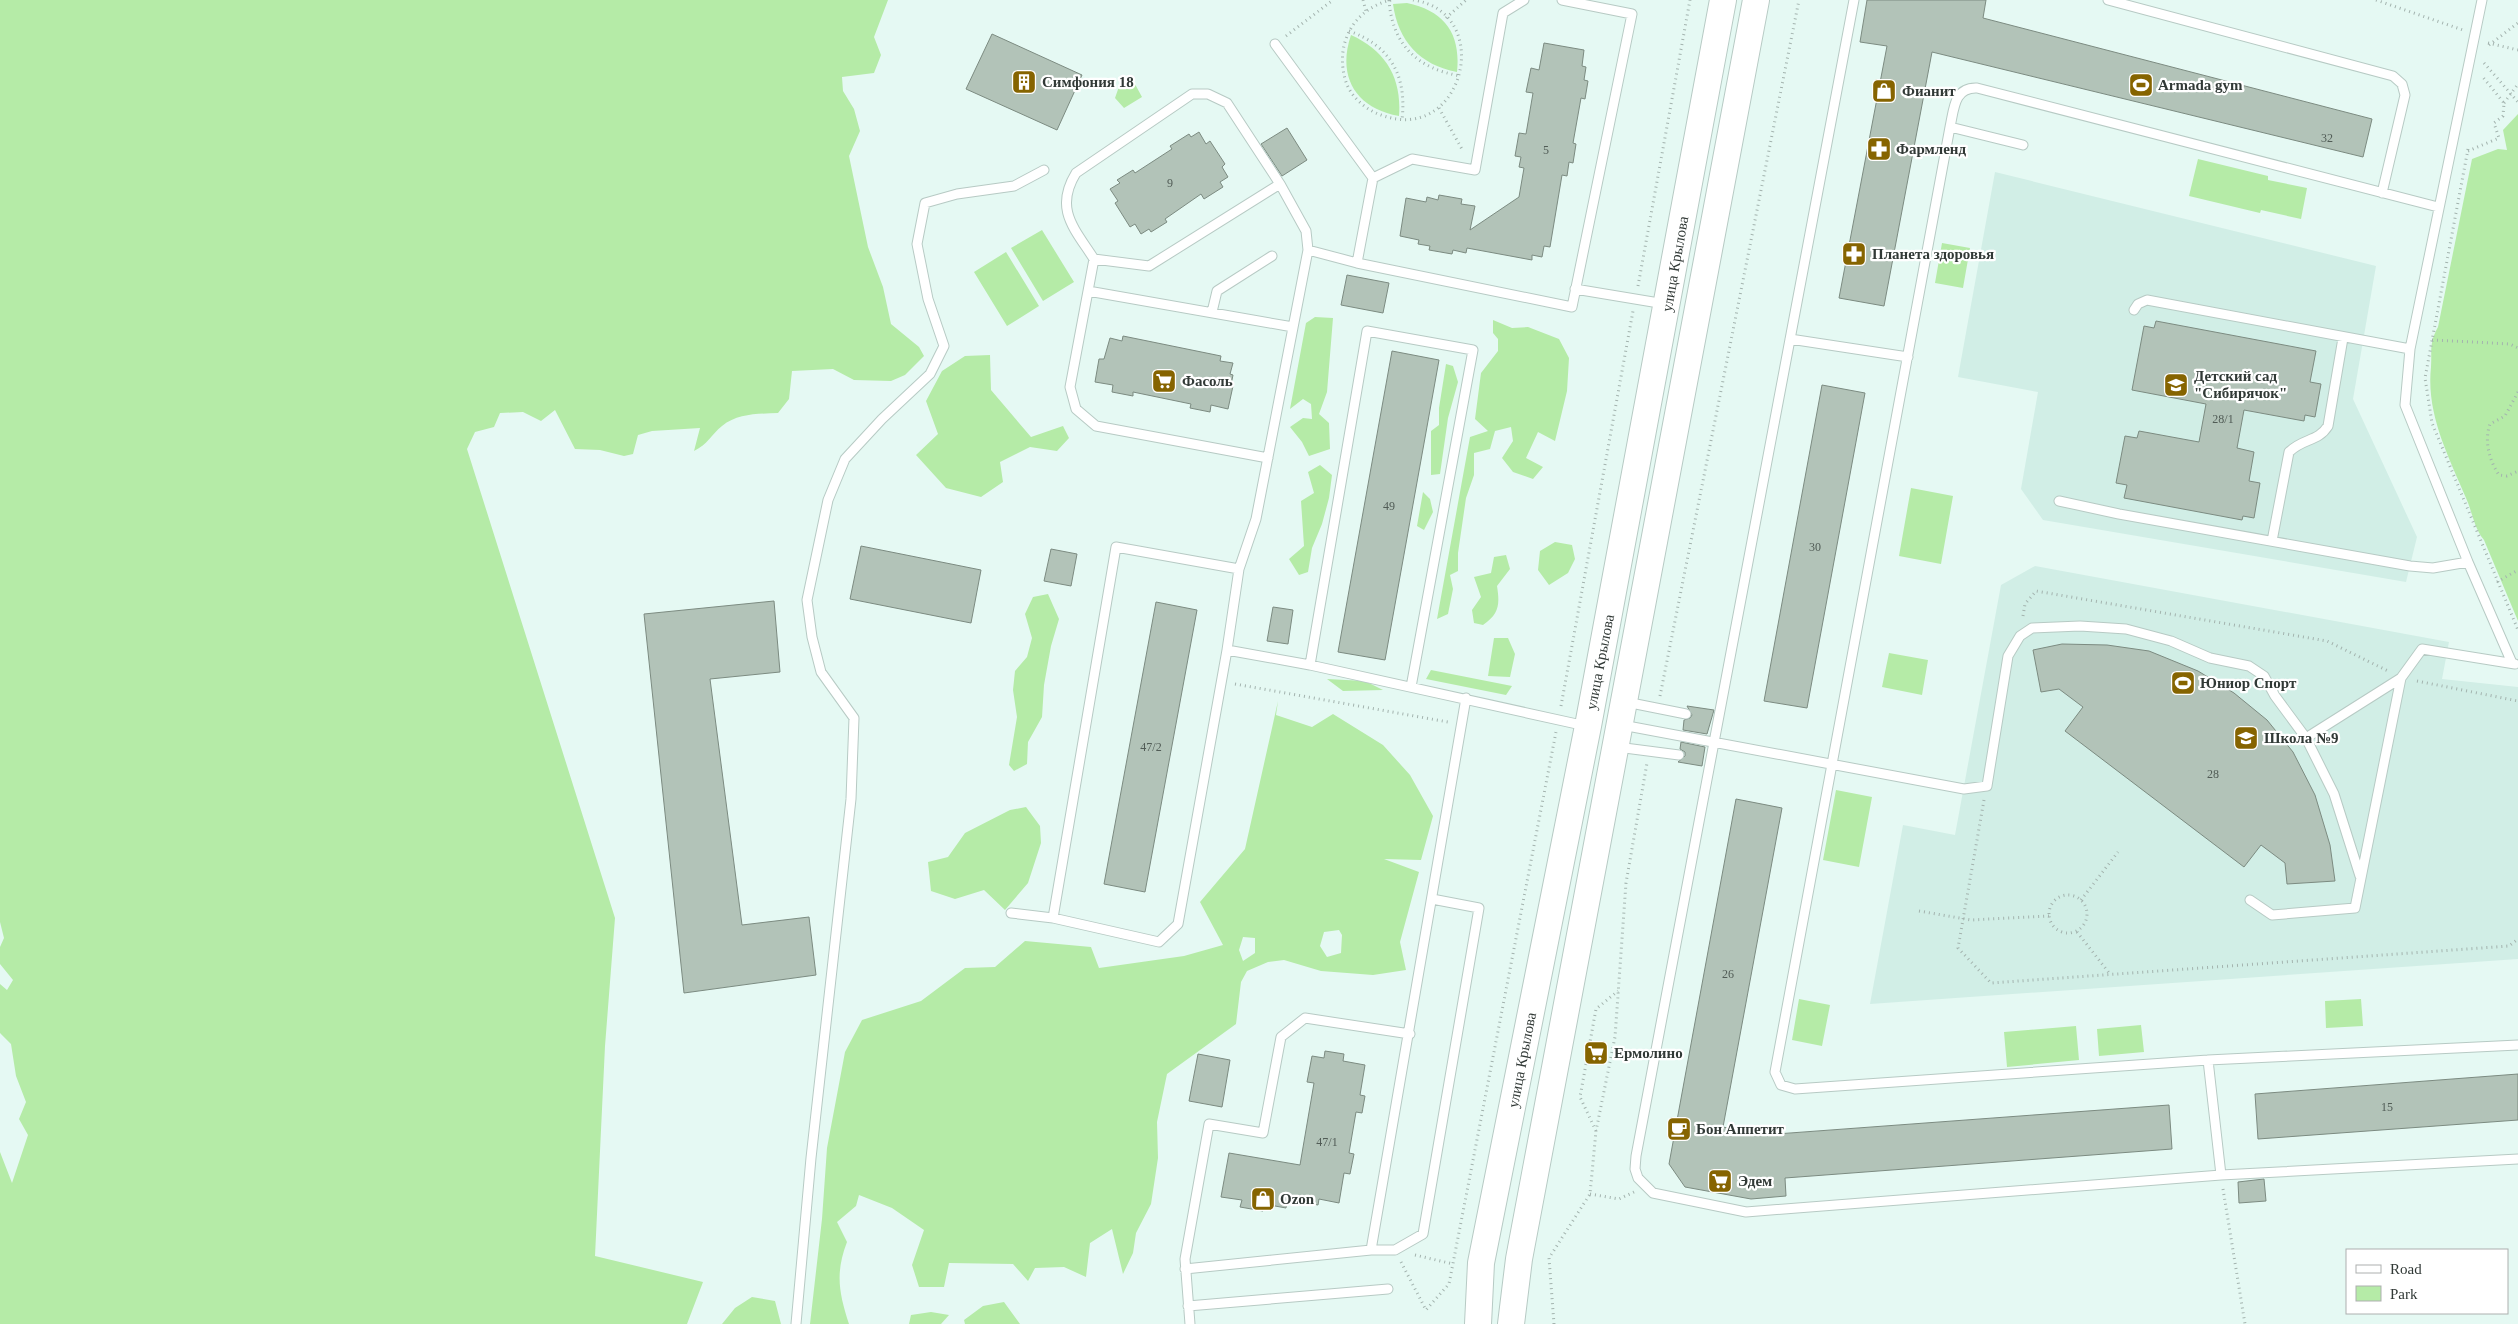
<svg xmlns="http://www.w3.org/2000/svg" width="2518" height="1324" font-family="Georgia,serif">
	<style>
		.built { fill: #d1eee6 }
		.green { fill: #b5eba7; fill-rule: evenodd }
		.building { fill: #b2c3b8; stroke: #7c8b81 }
		.lines { fill: none; stroke-linecap: round; stroke-linejoin: round }
		.lane-casing { stroke: #b7cac4; stroke-width: 11 }
		.secondary-casing { stroke: #b7cac4; stroke-width: 28 }
		.path { stroke: #a3b3ae; stroke-width: 3; stroke-dasharray: 1 4; stroke-linecap: butt }
		.lane { stroke: #fff; stroke-width: 9 }
		.secondary { stroke: #fff; stroke-width: 26 }
		.labels { text-anchor: middle; stroke-width: 4.5; stroke-linejoin: round; paint-order: stroke }
		.number-label { font-size: 12px; fill: #515c56 }
		.poi-label { font-size: 15px; font-weight: bold; fill: #313936; stroke: #fff; text-anchor: start }
		.street-label { font-size: 15px; fill: #313936; stroke: #fff }
	</style>
	<rect width="100%" height="100%" fill="#e5f9f3"/>
	<!-- built -->
	<path class="built" d="M 1995,172 L 2376,266 L 2353,399 L 2417,537 L 2406,582 L 2043,520 L 2021,489 L 2038,392 L 1958,377 Z
		M 2035,566 L 2449,642 L 2442,679 L 2518,687 L 2518,959 L 1870,1004 L 1903,825 L 1955,835 L 2001,585 Z"/>
	<!-- green -->
	<path class="green" d="M 0,0 L 888,0 L 874,37 L 881,55 L 874,73 L 842,77 L 843,91 L 854,109 L 860,131 L 849,156 L 868,247 L 883,287 L 891,324 L 919,347 L 924,356 L 905,375 L 891,381 L 854,380 L 833,369 L 792,371 L 789,399 L 778,413 C 759,414 738,413 722,426 C 711,435 708,444 694,451 L 700,428 L 652,431 L 638,435 L 633,454 L 624,456 L 600,450 L 575,449 L 555,410 L 541,421 L 523,412 L 500,413 L 494,427 L 475,432 L 467,449 L 615,918 L 605,1046 L 595,1256 L 703,1282 L 687,1324 L 0,1324 L 0,1152 L 12,1183 L 28,1135 L 19,1119 L 26,1102 L 16,1076 L 11,1044 L 0,1033 L 0,984 L 7,990 L 13,980 L 0,964 L 0,947 L 4,938 L 0,922 Z
		M 1407,3 C 1445,11 1461,34 1457,72 C 1420,65 1398,41 1393,4 Z
		M 1351,35 C 1386,51 1402,78 1399,116 C 1355,108 1337,76 1351,35 Z
		M 1130,75 L 1142,97 L 1124,108 L 1115,98 L 1122,78 Z
		M 2518,114 L 2518,621 L 2484,540 C 2474,528 2472,511 2466,498 C 2448,455 2426,414 2431,367 C 2432,350 2429,343 2438,327 L 2472,159 L 2498,149 L 2507,150 L 2503,130 Z
		M 2198,159 L 2268,176 L 2268,180 L 2307,188 L 2301,219 L 2261,210 L 2260,213 L 2189,196 Z
		M 1042,230 L 1074,282 L 1043,301 L 1011,248 Z
		M 1942,243 L 1970,248 L 1963,288 L 1935,283 Z
		M 1006,252 L 1039,306 L 1007,326 L 974,272 Z
		M 1315,317 L 1333,318 L 1327,392 L 1319,414 L 1329,423 L 1330,449 L 1309,456 L 1302,442 L 1290,427 L 1303,418 L 1312,419 L 1311,404 L 1303,399 L 1290,409 L 1306,323 Z
		M 1493,320 L 1512,328 L 1528,327 L 1559,339 L 1569,358 L 1567,391 L 1555,441 L 1538,432 L 1526,458 L 1543,467 L 1533,479 L 1513,472 L 1502,458 L 1513,441 L 1511,427 L 1495,431 L 1490,449 L 1474,453 L 1474,475 L 1466,498 L 1458,553 L 1458,571 L 1450,575 L 1453,589 L 1448,614 L 1437,619 L 1470,437 L 1488,431 L 1475,419 L 1481,373 L 1498,351 L 1498,339 L 1493,333 Z
		M 990,355 L 991,390 L 1031,437 L 1063,426 L 1069,438 L 1057,451 L 1030,447 L 1000,462 L 1003,482 L 981,497 L 946,488 L 916,455 L 938,434 L 926,401 L 942,371 L 965,356 Z
		M 1446,364 L 1453,366 L 1458,382 L 1448,418 L 1440,474 L 1431,475 L 1431,431 L 1439,425 L 1439,408 Z
		M 1320,465 L 1332,475 L 1329,498 L 1322,524 L 1312,548 L 1308,572 L 1299,575 L 1289,559 L 1304,546 L 1301,501 L 1314,493 L 1308,472 Z
		M 1911,488 L 1953,496 L 1941,564 L 1899,556 Z
		M 1423,492 L 1430,499 L 1433,512 L 1424,530 L 1417,526 Z
		M 1555,542 L 1572,545 L 1575,559 L 1568,573 L 1549,585 L 1538,570 L 1540,551 Z
		M 1506,555 L 1510,569 L 1497,586 C 1500,605 1499,614 1483,625 L 1474,623 L 1472,610 L 1481,597 L 1474,577 L 1491,573 L 1494,557 Z
		M 1048,594 L 1059,619 L 1051,646 L 1044,685 L 1042,717 L 1028,742 L 1027,764 L 1014,771 L 1009,765 L 1017,717 L 1013,690 L 1015,671 L 1027,657 L 1032,638 L 1025,614 L 1033,597 Z
		M 1494,638 L 1508,638 L 1515,654 L 1510,677 L 1488,676 Z
		M 1889,653 L 1928,660 L 1922,695 L 1882,687 Z
		M 1431,670 L 1512,686 L 1506,695 L 1426,679 Z
		M 1327,679 L 1365,681 L 1383,690 L 1343,691 Z
		M 1278,701 L 1276,715 L 1312,727 L 1333,714 L 1383,745 L 1410,775 L 1433,816 L 1421,860 L 1384,859 L 1419,872 L 1400,942 L 1406,970 L 1373,975 L 1321,971 L 1284,960 L 1268,962 L 1247,971 L 1241,982 L 1236,1024 L 1167,1074 L 1157,1122 L 1158,1158 L 1151,1204 L 1136,1233 L 1133,1253 L 1123,1274 L 1112,1229 L 1090,1243 L 1086,1277 L 1064,1267 L 1035,1268 L 1028,1281 L 1013,1264 L 949,1263 L 944,1287 L 919,1287 L 912,1265 L 924,1230 L 892,1208 L 859,1195 L 856,1206 L 837,1222 L 847,1242 C 835,1273 839,1293 849,1324 L 810,1324 L 822,1219 L 827,1148 L 845,1052 L 862,1020 L 921,1001 L 965,968 L 995,967 L 1025,941 L 1091,947 L 1099,968 L 1184,956 L 1223,945 L 1200,902 L 1245,849 ZM 1339,930 L 1342,935 L 1341,953 L 1327,957 L 1320,946 L 1324,932 ZM 1243,937 L 1255,938 L 1255,953 L 1243,961 L 1239,950 Z
		M 1836,790 L 1872,797 L 1859,867 L 1823,860 Z
		M 1026,807 L 1040,826 L 1041,843 L 1028,883 L 1005,910 L 984,890 L 955,899 L 931,891 L 928,862 L 948,857 L 965,833 L 1010,810 Z
		M 1799,999 L 1830,1005 L 1822,1046 L 1792,1040 Z
		M 2361,999 L 2363,1026 L 2326,1028 L 2325,1001 Z
		M 2141,1025 L 2144,1052 L 2099,1056 L 2097,1029 Z
		M 2076,1026 L 2079,1060 L 2007,1067 L 2004,1032 Z
		M 752,1297 L 775,1301 L 781,1324 L 722,1324 L 735,1308 Z
		M 1004,1302 L 1020,1324 L 965,1324 L 964,1320 L 983,1306 Z
		M 931,1312 L 949,1315 L 941,1324 L 909,1324 L 911,1315 Z"/>
	<!-- building -->
	<path class="building" d="M 1867,0 L 1986,0 L 1983,18 L 2372,119 L 2363,157 L 1932,52 L 1884,306 L 1839,298 L 1887,46 L 1860,42 Z
		M 992,34 L 1082,75 L 1057,130 L 966,89 Z
		M 1544,43 L 1584,50 L 1582,66 L 1586,67 L 1584,80 L 1588,81 L 1585,99 L 1581,98 L 1573,143 L 1576,144 L 1573,163 L 1569,162 L 1567,176 L 1562,175 L 1550,247 L 1544,246 L 1542,257 L 1532,255 L 1532,260 L 1467,248 L 1466,253 L 1453,250 L 1452,254 L 1429,250 L 1430,246 L 1418,244 L 1419,240 L 1400,236 L 1406,198 L 1426,202 L 1427,197 L 1438,200 L 1439,195 L 1462,199 L 1461,204 L 1475,206 L 1470,230 L 1519,197 L 1524,168 L 1519,167 L 1521,157 L 1515,156 L 1519,133 L 1526,134 L 1533,93 L 1526,92 L 1531,68 L 1539,70 Z
		M 1287,128 L 1307,160 L 1282,176 L 1261,144 Z
		M 1199,132 L 1206,144 L 1210,141 L 1225,164 L 1222,167 L 1228,177 L 1220,182 L 1223,187 L 1204,199 L 1201,194 L 1165,219 L 1167,222 L 1151,232 L 1149,229 L 1141,234 L 1135,224 L 1130,227 L 1115,203 L 1118,201 L 1110,189 L 1120,183 L 1117,180 L 1133,170 L 1135,173 L 1172,149 L 1170,146 L 1189,134 L 1191,137 Z
		M 1347,275 L 1389,283 L 1383,313 L 1341,305 Z
		M 2156,321 L 2316,351 L 2310,382 L 2321,384 L 2315,417 L 2305,415 L 2304,421 L 2244,410 L 2237,448 L 2254,452 L 2249,481 L 2260,483 L 2254,518 L 2243,516 L 2242,520 L 2124,498 L 2127,485 L 2116,483 L 2125,436 L 2137,438 L 2139,431 L 2199,442 L 2206,404 L 2132,390 L 2144,326 L 2154,328 Z
		M 1123,336 L 1221,356 L 1220,361 L 1233,363 L 1230,374 L 1233,375 L 1231,385 L 1233,386 L 1228,409 L 1211,405 L 1210,412 L 1190,408 L 1191,404 L 1133,392 L 1133,396 L 1112,392 L 1113,385 L 1095,382 L 1099,359 L 1104,359 L 1110,338 L 1122,341 Z
		M 1392,351 L 1439,360 L 1385,660 L 1338,652 Z
		M 1822,385 L 1865,393 L 1807,708 L 1764,701 Z
		M 861,546 L 981,570 L 971,623 L 850,599 Z
		M 1051,549 L 1077,554 L 1071,586 L 1044,581 Z
		M 774,601 L 780,672 L 710,679 L 742,925 L 809,917 L 816,975 L 684,993 L 644,614 Z
		M 1156,602 L 1197,610 L 1145,892 L 1104,884 Z
		M 1273,607 L 1293,610 L 1288,644 L 1267,641 Z
		M 2062,644 L 2107,645 L 2149,651 L 2198,671 L 2234,693 L 2267,720 L 2293,752 L 2315,795 L 2330,845 L 2335,881 L 2287,884 L 2285,863 L 2261,845 L 2244,867 L 2065,731 L 2083,707 L 2059,689 L 2041,692 L 2033,650 Z
		M 1687,706 L 1714,710 L 1707,734 L 1683,730 L 1684,720 L 1690,718 L 1692,715 Z
		M 1681,742 L 1705,747 L 1702,766 L 1678,762 L 1685,756 L 1685,752 L 1680,749 Z
		M 1736,799 L 1782,808 L 1723,1127 L 1763,1135 L 2169,1105 L 2172,1149 L 1785,1178 L 1786,1196 L 1751,1199 L 1685,1187 L 1669,1164 Z
		M 1325,1051 L 1344,1054 L 1343,1061 L 1365,1065 L 1360,1095 L 1365,1096 L 1362,1113 L 1356,1112 L 1349,1153 L 1354,1154 L 1350,1174 L 1344,1173 L 1339,1203 L 1319,1199 L 1318,1205 L 1287,1199 L 1286,1208 L 1264,1204 L 1263,1211 L 1240,1207 L 1242,1200 L 1221,1197 L 1229,1153 L 1300,1165 L 1314,1083 L 1307,1082 L 1312,1056 L 1324,1058 Z
		M 1198,1054 L 1230,1060 L 1222,1107 L 1189,1101 Z
		M 2518,1074 L 2518,1120 L 2258,1139 L 2255,1094 Z
		M 2264,1179 L 2266,1201 L 2239,1203 L 2238,1182 Z"/>
	<g class="lines">
		<defs>
			<path id="lane" d="M 1524,0 L 1503,13 L 1475,170 L 1412,159 L 1373,178 L 1357,263 L 1572,307 L 1632,14 L 1562,0
				M 1854,0 L 1636,1156 L 1635,1169 L 1638,1178 L 1653,1193 L 1746,1212 L 2221,1175 L 2518,1159
				M 2108,0 L 2393,76 L 2402,84 L 2405,95 L 2382,193
				M 2482,0 L 2410,349 L 2405,405 L 2468,562 L 2512,663
				M 1275,44 L 1373,178
				M 1950,127 L 2023,145
				M 1280,184 L 1149,266 L 1094,259 C 1074,228 1054,209 1076,173 L 1192,94 L 1208,94 L 1227,103 L 1280,184 L 1306,231 L 1308,250
				M 2438,207 L 1977,88 C 1954,87 1954,109 1950,127 L 1775,1072 L 1781,1085 L 1795,1089 L 2208,1060 L 2518,1045
				M 1094,259 L 1070,387 L 1076,409 L 1096,426 L 1268,458
				M 1575,289 L 1665,304
				M 1088,291 L 1293,327
				M 2134,310 L 2138,304 L 2147,300 L 2410,349
				M 1212,312 L 1217,291 L 1272,256
				M 1790,339 L 1908,357
				M 2059,501 L 2119,514 L 2410,566 L 2433,568 L 2468,562
				M 2272,541 L 2289,452 C 2303,438 2318,442 2328,426 L 2343,338
				M 1239,569 L 1256,519 L 1308,250 L 1357,263
				M 1310,665 L 1367,331 L 1473,350 L 1411,687
				M 1626,702 L 1686,714
				M 1622,725 L 1964,789 L 1987,786 L 2008,656 L 2020,636 L 2032,628 L 2080,626 L 2126,629 L 2171,641 L 2210,658 L 2249,666 L 2264,676 L 2275,696 L 2306,738 L 2334,794 L 2360,876
				M 2306,738 L 2401,678
				M 1617,747 L 1679,755
				M 2250,900 L 2272,915 L 2355,908 L 2401,678 L 2422,649 L 2515,664
				M 1011,913 L 1053,918 L 1159,942 L 1178,924 L 1227,650 L 1310,665 L 1586,726
				M 1053,918 L 1116,547 L 1239,569 L 1227,650
				M 2208,1060 L 2221,1175
				M 1371,1250 L 1395,1250 L 1423,1234 L 1479,908 L 1432,899
				M 1185,1269 L 1371,1250 L 1466,698
				M 1188,1306 L 1388,1289
				M 796,1324 L 811,1158 L 851,799 L 854,718 L 821,672 L 812,637 L 807,600 L 828,500 L 845,459 L 882,419 L 930,374 L 944,346 L 928,299 L 917,244 L 925,203 L 957,194 L 1014,186 L 1044,170
				M 1190,1324 L 1185,1259 L 1209,1124 L 1263,1133 L 1281,1037 L 1305,1018 L 1410,1034"/>
			<path id="secondary" d="M 1478,1324 L 1481,1263 L 1588,726 L 1723,0
				M 1511,1324 L 1519,1259 L 1756,0"/>
		</defs>
		<!-- lane casing -->
		<use href="#lane" class="lane-casing"/>
		<!-- secondary casing -->
		<use href="#secondary" class="secondary-casing"/>
		<!-- path -->
		<path class="path" d="M 1363,0 L 1366,11
			M 1389,0 C 1392,44 1417,69 1461,76
			M 1391,0 C 1353,9 1334,45 1346,82 C 1351,97 1366,110 1381,115 C 1464,146 1496,12 1413,0
			M 2376,0 L 2463,30
			M 1446,18 L 1466,0
			M 1349,31 C 1391,46 1407,76 1402,120
			M 1286,36 L 1333,0
			M 2488,43 L 2518,50
			M 2489,45 L 2518,23
			M 2484,63 L 2518,102
			M 2504,103 L 2518,84
			M 1439,108 L 1463,151
			M 2468,149 L 2425,378 L 2432,423 L 2518,630
			M 2468,151 L 2499,138 L 2494,123 L 2503,116 L 2504,103 L 2482,76
			M 1638,286 L 1690,0
			M 2432,340 L 2510,344 L 2518,348
			M 2518,392 L 2505,416 L 2490,424 C 2484,441 2489,460 2499,475 L 2507,476 L 2518,471
			M 2497,582 L 2518,570
			M 2023,616 L 2025,604 L 2036,591 L 2327,641 L 2388,671
			M 2417,681 L 2518,701
			M 1235,684 L 1448,722
			M 1660,696 L 1799,0
			M 1561,706 L 1633,311
			M 1984,800 L 1958,948 L 1991,983 L 2509,946 L 2518,939
			M2049 914a19 19 0 1 1 38 0a19 19 0 1 1-38 0Z
			M 2081,900 L 2118,852
			M 1919,911 L 1971,920 L 2049,916
			M 2077,932 L 2110,974
			M 1596,1131 L 1580,1097 L 1596,1009 L 1618,991
			M 2223,1189 L 2245,1324
			M 1590,1194 L 1619,1199 L 1634,1192
			M 1415,1255 L 1453,1264
			M 1401,1262 L 1426,1310 L 1449,1284 L 1556,732
			M 1554,1324 L 1549,1258 L 1590,1194 L 1596,1131 L 1615,1037 L 1626,883 L 1647,763"/>
		<!-- lane -->
		<use href="#lane" class="lane"/>
		<!-- secondary -->
		<use href="#secondary" class="secondary"/>
	</g>
	<!-- icons -->
	<defs>
		<symbol id="building-square" viewBox="-11 -11 22 22"><rect x="-9" y="-9" width="18" height="18" rx="4" fill="#866400" stroke="#fff"/><path d="M-4-6H4V6H1V3H-1V6H-4ZM-2.5-4.3h1.7v1.8h-1.7ZM.8-4.3h1.7v1.8H.8ZM-2.5-1h1.7V.8h-1.7ZM.8-1h1.7V.8H.8Z" fill="#fff"/></symbol>
		<symbol id="stadium-square" viewBox="-11 -11 22 22"><rect x="-9" y="-9" width="18" height="18" rx="4" fill="#866400" stroke="#fff"/><path d="M0-5a6.5 5 0 1 0 0 10a6.5 5 0 1 0 0-10ZM-3.5-1.8h7v3.6h-7Z" fill="#fff"/></symbol>
		<symbol id="shop-square" viewBox="-11 -11 22 22"><rect x="-9" y="-9" width="18" height="18" rx="4" fill="#866400" stroke="#fff"/><path d="M-5-2.5h2.3a2.7 3.5 0 0 1 5.4 0H5L5.5 6h-11ZM-1.5-2.5h3a1.5 2.3 0 0 0-3 0Z" fill="#fff"/></symbol>
		<symbol id="pharmacy-square" viewBox="-11 -11 22 22"><rect x="-9" y="-9" width="18" height="18" rx="4" fill="#866400" stroke="#fff"/><path d="M-2-6h4v4h4v4h-4v4h-4v-4h-4v-4h4Z" fill="#fff"/></symbol>
		<symbol id="supermarket-square" viewBox="-11 -11 22 22"><rect x="-9" y="-9" width="18" height="18" rx="4" fill="#866400" stroke="#fff"/><path d="M-6-5.5h2.5l.6 2H6L4.5 2H-2.5L-4.4-4H-6ZM-1.5 3.2a1.3 1.3 0 1 0 .1 0ZM3 3.2a1.3 1.3 0 1 0 .1 0Z" fill="#fff"/></symbol>
		<symbol id="school-square" viewBox="-11 -11 22 22"><rect x="-9" y="-9" width="18" height="18" rx="4" fill="#866400" stroke="#fff"/><path d="M0-5L7-2L0 1L-7-2ZM-4 1L0 2.5L4 1V4Q0 6-4 4Z" fill="#fff"/></symbol>
		<symbol id="cafe-square" viewBox="-11 -11 22 22"><rect x="-9" y="-9" width="18" height="18" rx="4" fill="#866400" stroke="#fff"/><path d="M-5.5-4.5H6V0H3Q3 3.5 0 3.5H-2.5Q-5.5 3.5-5.5 0ZM3-3.2v2h1.7v-2ZM-6 4.5H4V6H-6Z" fill="#fff"/></symbol>
	</defs>
	<g fill-rule="evenodd">
		<use href="#building-square" x="1010" y="68" width="28" height="28"/>
		<use href="#stadium-square" x="2127" y="71" width="28" height="28"/>
		<use href="#shop-square" x="1870" y="77" width="28" height="28"/>
		<use href="#pharmacy-square" x="1865" y="135" width="28" height="28"/>
		<use href="#pharmacy-square" x="1840" y="240" width="28" height="28"/>
		<use href="#supermarket-square" x="1150" y="367" width="28" height="28"/>
		<use href="#school-square" x="2162" y="371" width="28" height="28"/>
		<use href="#stadium-square" x="2169" y="669" width="28" height="28"/>
		<use href="#school-square" x="2232" y="724" width="28" height="28"/>
		<use href="#supermarket-square" x="1582" y="1039" width="28" height="28"/>
		<use href="#cafe-square" x="1665" y="1115" width="28" height="28"/>
		<use href="#supermarket-square" x="1706" y="1167" width="28" height="28"/>
		<use href="#shop-square" x="1249" y="1185" width="28" height="28"/>
	</g>
	<g class="labels">
		<!-- number labels -->
		<g class="number-label">
			<text x="2327" y="142">32</text>
			<text x="1546" y="154">5</text>
			<text x="1170" y="187">9</text>
			<text x="2223" y="423">28/1</text>
			<text x="1389" y="510">49</text>
			<text x="1815" y="551">30</text>
			<text x="1151" y="751">47/2</text>
			<text x="2213" y="778">28</text>
			<text x="1728" y="978">26</text>
			<text x="2387" y="1111">15</text>
			<text x="1327" y="1146">47/1</text>
		</g>
		<!-- poi labels -->
		<g class="poi-label">
			<text x="1042" y="87">Симфония 18</text>
			<text x="2158" y="90">Armada gym</text>
			<text x="1902" y="96">Фианит</text>
			<text x="1896" y="154">Фармленд</text>
			<text x="1872" y="259">Планета здоровья</text>
			<text x="2194" y="381">Детский сад<tspan x="2194" dy="17">"Сибирячок"</tspan></text>
			<text x="1182" y="386">Фасоль</text>
			<text x="2200" y="688">Юниор Спорт</text>
			<text x="2264" y="743">Школа №9</text>
			<text x="1614" y="1058">Ермолино</text>
			<text x="1696" y="1134">Бон Аппетит</text>
			<text x="1738" y="1186">Эдем</text>
			<text x="1280" y="1204">Ozon</text>
		</g>
		<!-- street labels -->
		<g class="street-label">
			<text transform="translate(1675 264) rotate(-80)" y="5">улица Крылова</text>
			<text transform="translate(1600 662) rotate(-79)" y="5">улица Крылова</text>
			<text transform="translate(1522 1060) rotate(-79)" y="5">улица Крылова</text>
		</g>
	</g>
	<!-- legend -->
	<rect x="2346" y="1249" width="162" height="65" fill="#ffffff" stroke="#adb0af"/>
	<rect x="2356" y="1265" width="25" height="8" fill="#ffffff" stroke="#adb0af"/>
	<text x="2390" y="1274" font-size="15" fill="#313936">Road</text>
	<rect x="2356" y="1286" width="25" height="15" fill="#b5eba7" stroke="#adb0af"/>
	<text x="2390" y="1299" font-size="15" fill="#313936">Park</text>
</svg>
